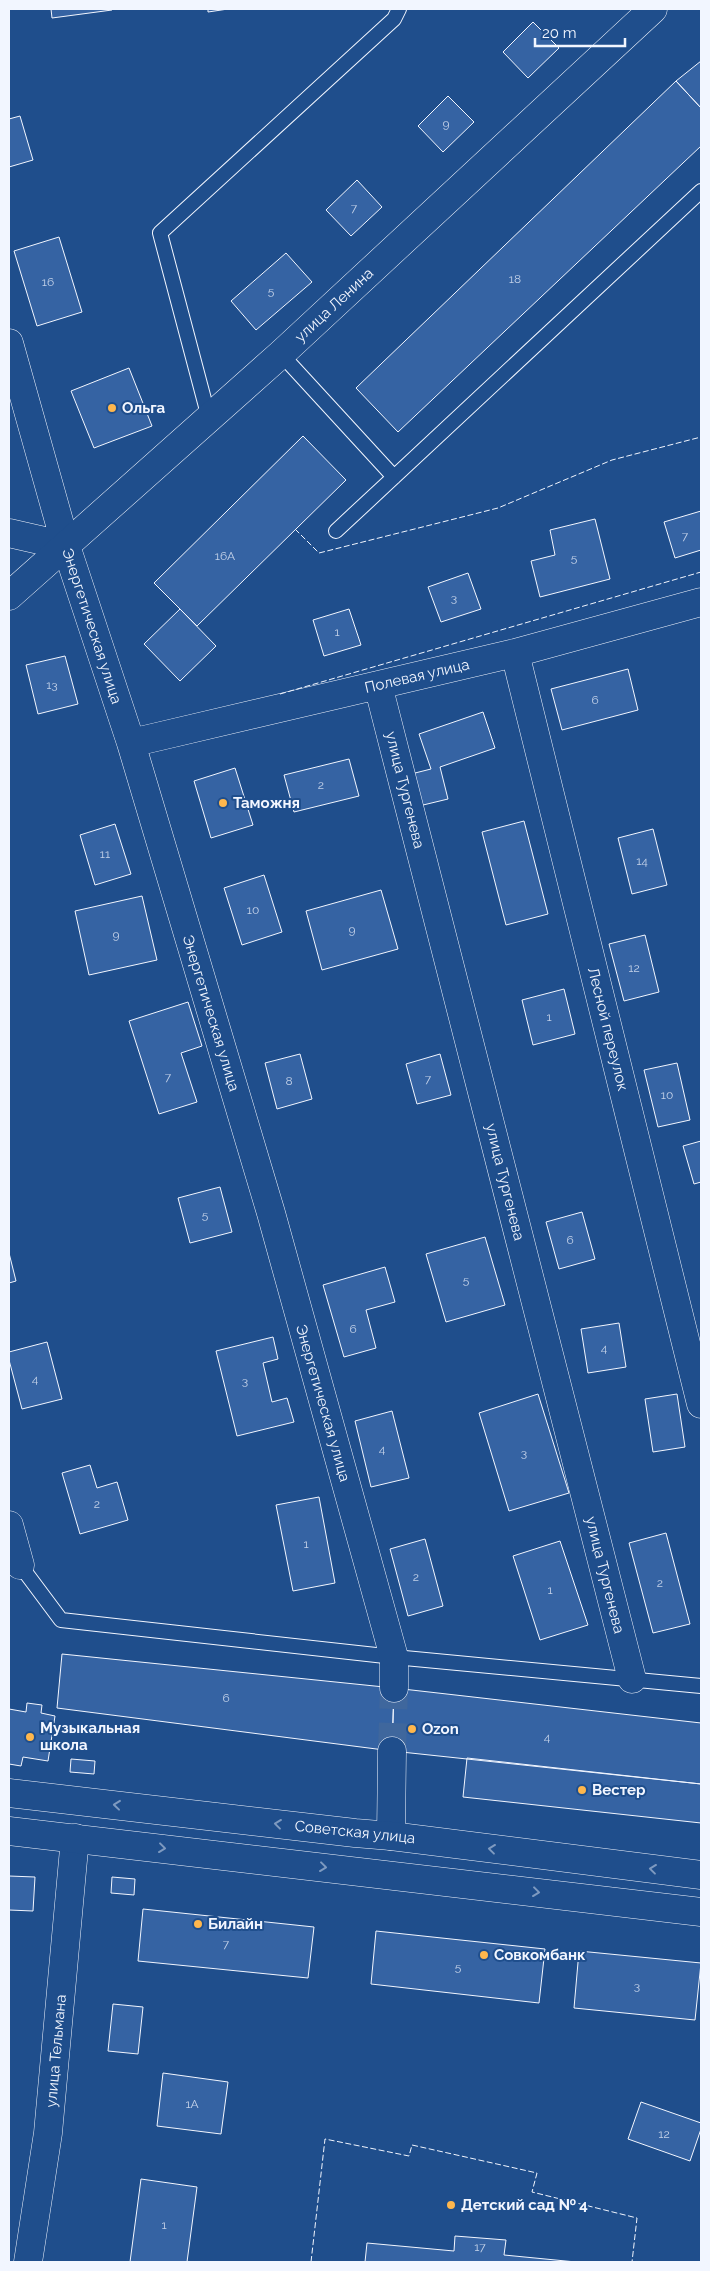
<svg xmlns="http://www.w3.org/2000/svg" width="710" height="2271" font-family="Raleway,sans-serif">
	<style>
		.building { fill: #3563a3; stroke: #f2f6ff }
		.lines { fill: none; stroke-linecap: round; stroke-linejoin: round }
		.street-tunnel { stroke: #3f679d; stroke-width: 28; stroke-dasharray: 28 14; stroke-linecap: butt }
		.lane-casing { stroke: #f2f6ff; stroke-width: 16 }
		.street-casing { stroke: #f2f6ff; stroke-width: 29 }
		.secondary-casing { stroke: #f2f6ff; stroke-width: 29 }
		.lane { stroke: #1f4e8c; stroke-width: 14 }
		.street { stroke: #1f4e8c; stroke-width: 28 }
		.secondary { stroke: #1f4e8c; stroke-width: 28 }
		.fence { stroke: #f2f6ff; stroke-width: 1; stroke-dasharray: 6 2.5; stroke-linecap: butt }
		.oneway { stroke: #7e9ac0 }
		.poi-dot { fill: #ffb74d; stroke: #1f4e8c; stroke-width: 2 }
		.labels { text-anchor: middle; stroke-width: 4; stroke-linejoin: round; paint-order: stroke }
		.number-label { font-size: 12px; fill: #c3d1e8 }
		.street-label { font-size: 15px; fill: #f2f6ff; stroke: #1f4e8c }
		.poi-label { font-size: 15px; font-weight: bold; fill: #f2f6ff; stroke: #1f4e8c; text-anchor: start }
	</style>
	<rect width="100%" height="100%" fill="#1f4e8c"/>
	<!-- building -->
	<path class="building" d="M 51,9 L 112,9 L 112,10 L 52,18 Z
		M 208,9 L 228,9 L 208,12 Z
		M 533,22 L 559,48 L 528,78 L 503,52 Z
		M 701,61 L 701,108 L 676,81 Z
		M 676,81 L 701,108 L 701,146 L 398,432 L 356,388 Z
		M 448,96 L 474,122 L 443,152 L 418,126 Z
		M 20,116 L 33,160 L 9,167 L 9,119 Z
		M 357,180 L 382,207 L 351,236 L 326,210 Z
		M 59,237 L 82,312 L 37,326 L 14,251 Z
		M 286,253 L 312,282 L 256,330 L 231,301 Z
		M 129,368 L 152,426 L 94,448 L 71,391 Z
		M 303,436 L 346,480 L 197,626 L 154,583 Z
		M 701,511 L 701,550 L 675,558 L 664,522 Z
		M 595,519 L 610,579 L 540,597 L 531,561 L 555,555 L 550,530 Z
		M 468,573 L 481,609 L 441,622 L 428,587 Z
		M 180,609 L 216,646 L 180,681 L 144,644 Z
		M 349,609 L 361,645 L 324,656 L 313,620 Z
		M 65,656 L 78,704 L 38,714 L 26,665 Z
		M 628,669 L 638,710 L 562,730 L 551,689 Z
		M 483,712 L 495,748 L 440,767 L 448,799 L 419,806 L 411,774 L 431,769 L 419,734 Z
		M 349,759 L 359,796 L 294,812 L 284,775 Z
		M 235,768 L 253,825 L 211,838 L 194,781 Z
		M 524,821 L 548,914 L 506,925 L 482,832 Z
		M 115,824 L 131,874 L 95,885 L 80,835 Z
		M 653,829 L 667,885 L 632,894 L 618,838 Z
		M 264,875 L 282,932 L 242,945 L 224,888 Z
		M 381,890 L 398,949 L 322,970 L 306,911 Z
		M 142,896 L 157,960 L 89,975 L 75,911 Z
		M 645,935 L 659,992 L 624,1001 L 609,944 Z
		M 564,989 L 575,1034 L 533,1045 L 522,1000 Z
		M 188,1002 L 202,1046 L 181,1053 L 197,1102 L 159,1114 L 129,1021 Z
		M 300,1054 L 312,1099 L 277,1109 L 265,1063 Z
		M 440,1054 L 451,1095 L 417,1104 L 406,1064 Z
		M 677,1063 L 690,1120 L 658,1127 L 644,1070 Z
		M 701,1141 L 701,1182 L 694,1184 L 683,1146 Z
		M 220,1187 L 232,1232 L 190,1243 L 178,1198 Z
		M 582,1212 L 595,1259 L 559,1269 L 546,1222 Z
		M 485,1237 L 505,1305 L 446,1322 L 426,1254 Z
		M 9,1253 L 16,1281 L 9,1283 Z
		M 385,1267 L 395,1302 L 366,1310 L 376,1348 L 344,1357 L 323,1285 Z
		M 619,1323 L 626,1367 L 588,1373 L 581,1329 Z
		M 273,1337 L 278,1359 L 263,1363 L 272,1402 L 287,1398 L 294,1422 L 237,1436 L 216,1351 Z
		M 47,1342 L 62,1399 L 22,1409 L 9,1360 L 9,1352 Z
		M 538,1394 L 569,1493 L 509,1511 L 479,1413 Z
		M 677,1394 L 685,1447 L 653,1452 L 645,1399 Z
		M 392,1411 L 409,1478 L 371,1487 L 355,1421 Z
		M 90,1465 L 97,1488 L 117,1482 L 128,1520 L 80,1534 L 62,1473 Z
		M 319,1497 L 335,1583 L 293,1591 L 276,1505 Z
		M 666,1533 L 690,1624 L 653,1633 L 629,1543 Z
		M 425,1539 L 443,1606 L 408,1616 L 390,1549 Z
		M 560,1541 L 588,1625 L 540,1640 L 513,1556 Z
		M 62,1654 L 394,1688 L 392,1751 L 57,1708 Z
		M 394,1688 L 701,1723 L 701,1784 L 392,1751 Z
		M 27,1703 L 42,1705 L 41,1713 L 55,1716 L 48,1761 L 23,1757 L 21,1766 L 9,1764 L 9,1709 L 26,1712 Z
		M 467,1758 L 701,1784 L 701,1823 L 463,1797 Z
		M 71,1759 L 95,1761 L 94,1774 L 70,1772 Z
		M 9,1876 L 35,1877 L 33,1911 L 9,1910 Z
		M 112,1877 L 135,1879 L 134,1895 L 111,1893 Z
		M 143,1909 L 314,1927 L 308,1978 L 138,1961 Z
		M 376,1931 L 545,1949 L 539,2003 L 371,1984 Z
		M 579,1951 L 701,1963 L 695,2020 L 574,2008 Z
		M 113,2004 L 143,2007 L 138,2054 L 108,2051 Z
		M 163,2073 L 228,2082 L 221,2134 L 157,2126 Z
		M 641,2102 L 701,2123 L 701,2129 L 690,2161 L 628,2139 Z
		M 141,2179 L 197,2187 L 187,2262 L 130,2262 Z
		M 455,2236 L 506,2240 L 504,2255 L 576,2262 L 365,2262 L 367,2243 L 454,2251 Z"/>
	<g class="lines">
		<!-- street-tunnel -->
		<path class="street-tunnel" d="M 392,1751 L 394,1688"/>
		<defs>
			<path id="lane" d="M 281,354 L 394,477 L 701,191
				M 209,418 L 160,233 L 394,19 L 399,9
				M 336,531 L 394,477
				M 20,1565 L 61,1620 L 394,1657 L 701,1686"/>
			<path id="street" d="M 9,343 L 66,546 L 131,743 L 271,1213 L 394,1657 L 394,1688
				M 9,533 L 66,546
				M 515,653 L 701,1404
				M 378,685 L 632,1679
				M 131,743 L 515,653 L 701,602
				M 9,1525 L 20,1565
				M 391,1836 L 392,1751
				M 28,2262 L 48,2133 L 75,1838"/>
			<path id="secondary" d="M 9,596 L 281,354 L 653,9
				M 9,1793 L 355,1833 L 391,1836 L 701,1875
				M 9,1831 L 701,1912"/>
		</defs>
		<!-- lane casing -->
		<use href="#lane" class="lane-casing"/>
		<!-- street casing -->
		<use href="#street" class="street-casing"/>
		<!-- secondary casing -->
		<use href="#secondary" class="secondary-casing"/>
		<!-- lane -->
		<use href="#lane" class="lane"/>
		<!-- street -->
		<use href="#street" class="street"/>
		<!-- secondary -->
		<use href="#secondary" class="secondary"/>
		<!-- fence -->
		<path class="fence" d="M 295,529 L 319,553 L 498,508 L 612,460 L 701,437
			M 280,694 L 701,572
			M 311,2262 L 325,2139 L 409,2156 L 412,2145 L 537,2173 L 532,2192 L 637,2218 L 632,2262"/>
	</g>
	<!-- one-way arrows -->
	<defs><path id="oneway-chevron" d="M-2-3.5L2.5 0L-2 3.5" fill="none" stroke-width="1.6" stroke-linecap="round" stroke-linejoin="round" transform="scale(1.25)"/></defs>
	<g class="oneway">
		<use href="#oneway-chevron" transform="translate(117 1805) rotate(-174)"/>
		<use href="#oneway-chevron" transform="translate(278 1824) rotate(-173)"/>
		<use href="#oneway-chevron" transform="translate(162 1848) rotate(7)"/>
		<use href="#oneway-chevron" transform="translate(492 1849) rotate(-173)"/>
		<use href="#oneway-chevron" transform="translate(323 1867) rotate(7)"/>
		<use href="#oneway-chevron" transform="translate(653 1869) rotate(-173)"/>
		<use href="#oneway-chevron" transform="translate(536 1892) rotate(7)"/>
	</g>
	<!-- markers -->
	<g class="poi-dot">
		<circle cx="112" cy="408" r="5"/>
		<circle cx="223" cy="803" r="5"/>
		<circle cx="412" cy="1729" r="5"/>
		<circle cx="30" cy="1737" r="5"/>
		<circle cx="582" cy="1790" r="5"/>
		<circle cx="198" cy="1924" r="5"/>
		<circle cx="484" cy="1955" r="5"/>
		<circle cx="451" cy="2205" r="5"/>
	</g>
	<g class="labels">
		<!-- number labels -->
		<g class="number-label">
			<text x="446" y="128">9</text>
			<text x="354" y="212">7</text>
			<text x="515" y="283">18</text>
			<text x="48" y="286">16</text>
			<text x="271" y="295">5</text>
			<text x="685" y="540">7</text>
			<text x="225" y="560">16А</text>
			<text x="574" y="562">5</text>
			<text x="454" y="602">3</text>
			<text x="337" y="636">1</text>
			<text x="52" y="689">13</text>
			<text x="595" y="704">6</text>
			<text x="321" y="789">2</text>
			<text x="105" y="858">11</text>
			<text x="642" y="865">14</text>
			<text x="253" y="914">10</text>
			<text x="352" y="934">9</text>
			<text x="116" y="939">9</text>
			<text x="634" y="972">12</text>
			<text x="549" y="1021">1</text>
			<text x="168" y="1081">7</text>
			<text x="428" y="1083">7</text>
			<text x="289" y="1085">8</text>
			<text x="667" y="1099">10</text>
			<text x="205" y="1219">5</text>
			<text x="570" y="1244">6</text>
			<text x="466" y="1284">5</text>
			<text x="353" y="1333">6</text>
			<text x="604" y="1352">4</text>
			<text x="35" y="1383">4</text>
			<text x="245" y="1385">3</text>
			<text x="382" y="1453">4</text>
			<text x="524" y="1457">3</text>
			<text x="97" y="1508">2</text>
			<text x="306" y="1548">1</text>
			<text x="416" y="1581">2</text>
			<text x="660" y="1587">2</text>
			<text x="550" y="1594">1</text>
			<text x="226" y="1702">6</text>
			<text x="547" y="1741">4</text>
			<text x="226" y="1948">7</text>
			<text x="458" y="1971">5</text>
			<text x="637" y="1990">3</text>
			<text x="192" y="2108">1А</text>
			<text x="664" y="2138">12</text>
			<text x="164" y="2229">1</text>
			<text x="480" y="2251">17</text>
		</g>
		<!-- street labels -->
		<g class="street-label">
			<text transform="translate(334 305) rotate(-43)" y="5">улица Ленина</text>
			<text transform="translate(92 626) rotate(72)" y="5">Энергетическая улица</text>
			<text transform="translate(417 676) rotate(-13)" y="5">Полевая улица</text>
			<text transform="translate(405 790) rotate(76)" y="5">улица Тургенева</text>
			<text transform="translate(211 1013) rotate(73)" y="5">Энергетическая улица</text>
			<text transform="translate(608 1029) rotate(76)" y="5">Лесной переулок</text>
			<text transform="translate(505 1182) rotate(76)" y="5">улица Тургенева</text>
			<text transform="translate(323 1403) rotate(74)" y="5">Энергетическая улица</text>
			<text transform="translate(605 1575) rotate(76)" y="5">улица Тургенева</text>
			<text transform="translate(355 1832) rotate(6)" y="5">Советская улица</text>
			<text transform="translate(56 2051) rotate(-85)" y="5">улица Тельмана</text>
		</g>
		<!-- poi labels -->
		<g class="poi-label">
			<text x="122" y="413">Ольга</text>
			<text x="233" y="808">Таможня</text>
			<text x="40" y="1733">Музыкальная<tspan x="40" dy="17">школа</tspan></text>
			<text x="422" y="1734">Ozon</text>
			<text x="592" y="1795">Вестер</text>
			<text x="208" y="1929">Билайн</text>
			<text x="494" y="1960">Совкомбанк</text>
			<text x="461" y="2210">Детский сад № 4</text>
		</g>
	</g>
	<!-- border -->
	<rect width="710" height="2271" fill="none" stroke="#f2f6ff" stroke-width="20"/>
	<!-- scale -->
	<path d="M535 38v8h90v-8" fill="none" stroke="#f2f6ff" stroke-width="2.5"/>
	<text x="542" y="38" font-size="15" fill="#f2f6ff" stroke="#1f4e8c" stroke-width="4" paint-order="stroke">20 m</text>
</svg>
